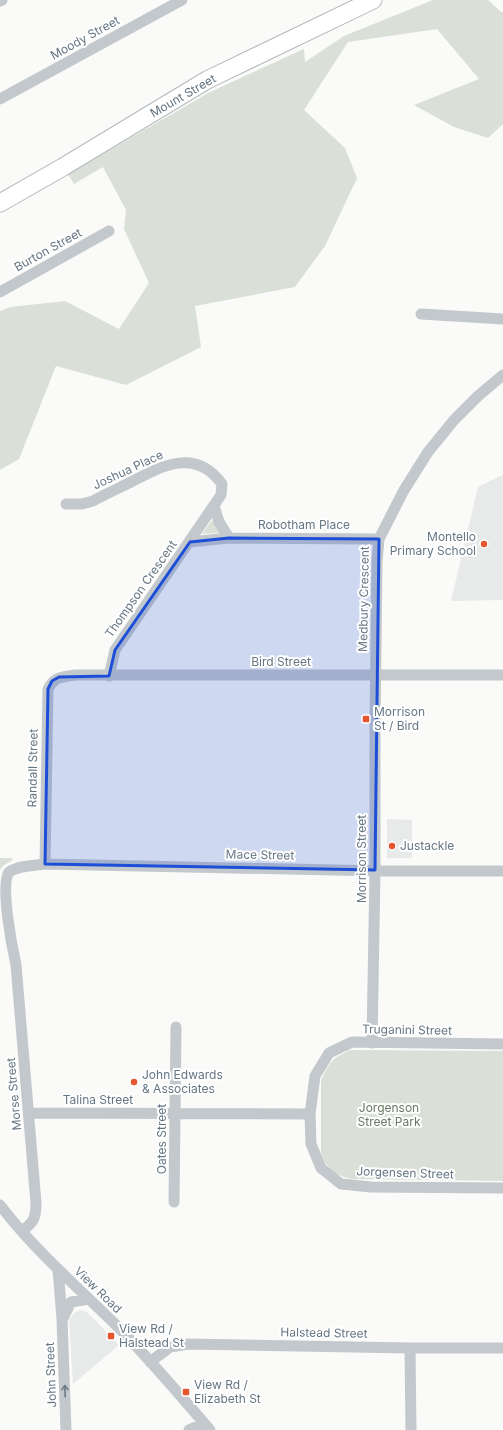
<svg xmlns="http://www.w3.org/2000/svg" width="503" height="1430" font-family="Inter,sans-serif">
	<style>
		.built { fill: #e8e9e9 }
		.green { fill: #dadfd7 }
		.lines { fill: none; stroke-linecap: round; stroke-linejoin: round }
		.highway-casing { stroke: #b4b9bd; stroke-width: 19 }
		.minor { stroke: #c3c8cc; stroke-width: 11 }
		.highway { stroke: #fff; stroke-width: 17 }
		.oneway { stroke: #6a7a87 }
		.marked { fill: #1d4ed8; fill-opacity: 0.2; stroke: #1d4ed8; stroke-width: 3; stroke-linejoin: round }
		.poi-dot { fill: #e4572e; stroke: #fff; stroke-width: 1.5 }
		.labels { text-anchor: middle; stroke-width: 4; stroke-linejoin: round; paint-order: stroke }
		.street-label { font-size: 12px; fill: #657683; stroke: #fff }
		.poi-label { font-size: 12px; fill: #657683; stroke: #fff; text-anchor: start }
		.park-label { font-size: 12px; fill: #687a64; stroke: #fff }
	</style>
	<rect width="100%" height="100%" fill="#fafaf8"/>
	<!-- built -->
	<path class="built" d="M 503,475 L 503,600 L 451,601 L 478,487 Z
		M 387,819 L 412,820 L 412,858 L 387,858 Z
		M 81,1310 L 87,1312 L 119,1345 L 73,1384 L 69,1319 L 74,1313 Z"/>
	<!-- green -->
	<path class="green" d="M 433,0 L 488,0 L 501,12 L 503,12 L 503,124 L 488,138 L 454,127 L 414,105 L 479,79 L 437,29 L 348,42 L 304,110 L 345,148 L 357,178 L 325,246 L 295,287 L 195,306 L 201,347 L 126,385 L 56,366 L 19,459 L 0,470 L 0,311 L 10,307 L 65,301 L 119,329 L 149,283 L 124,229 L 126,210 L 103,167 L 74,184 L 68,174 L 210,92 L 304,49 L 305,62 L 344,36 Z
		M 212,520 L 220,533 L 202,534 Z
		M 0,858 L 12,858 L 13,860 L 4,865 L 0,870 Z
		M 350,1050 L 503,1051 L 503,1181 L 351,1179 C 337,1176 324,1167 321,1152 L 321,1081 C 328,1063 333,1058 350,1050 Z"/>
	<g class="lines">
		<defs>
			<path id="highway" d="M 0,203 L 63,167 L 207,80 L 373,0"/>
		</defs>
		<!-- highway casing -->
		<use href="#highway" class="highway-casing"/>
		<!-- minor -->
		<path class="minor" d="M 0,1 L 2,0
			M 0,99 L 182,0
			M 0,292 L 109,231
			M 421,314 L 503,319
			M 66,504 L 82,504 L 93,501 C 106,494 119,488 131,482 C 163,465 196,448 222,484 L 221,495 L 115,650 L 109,676
			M 214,506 L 219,522 L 229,538
			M 190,542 L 229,538 L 379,539
			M 45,864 L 48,689 C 55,676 62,677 76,675 L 503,675
			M 372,1043 L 375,870 L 375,725 L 377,562 L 379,539 L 404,490 L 428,452 L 454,420 L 478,396 L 503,375
			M 503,1044 L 352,1042 L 329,1053 L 315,1076 L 310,1114 L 311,1144 L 321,1168 L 341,1184 L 371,1187 L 503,1188
			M 29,1113 L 310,1114
			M 174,1202 L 176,1027
			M 0,1205 C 35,1251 80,1289 121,1330 C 152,1362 181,1396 210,1430
			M 22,1231 C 34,1222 36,1218 36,1203 L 16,965 C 12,947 0,885 9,872 C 19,865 33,866 45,864 L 382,871 L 503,871
			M 58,1269 L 62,1319 L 66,1430
			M 63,1318 L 71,1302 L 89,1299
			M 410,1348 L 411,1430
			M 150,1362 L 170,1347 L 188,1344 L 410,1348 L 503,1348
			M 189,1430 L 204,1423"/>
		<!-- highway -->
		<use href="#highway" class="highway"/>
	</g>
	<!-- one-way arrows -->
	<defs><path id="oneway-shaft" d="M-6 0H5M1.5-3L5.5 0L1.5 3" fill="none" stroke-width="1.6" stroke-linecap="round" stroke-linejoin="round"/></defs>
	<use class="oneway" href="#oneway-shaft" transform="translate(65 1391) rotate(-92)"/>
	<!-- marked area -->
	<path class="marked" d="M 229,538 L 379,539 L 375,870 L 45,864 L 48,689 L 52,681 L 59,677 L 109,676 L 115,650 L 190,542 Z"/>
	<!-- markers -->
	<g class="poi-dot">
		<circle cx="484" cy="544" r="4"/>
		<rect x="362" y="715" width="8" height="8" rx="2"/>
		<circle cx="392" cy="846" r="4"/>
		<circle cx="134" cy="1082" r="4"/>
		<rect x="107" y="1332" width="8" height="8" rx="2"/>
		<rect x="182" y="1388" width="8" height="8" rx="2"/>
	</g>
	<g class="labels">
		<!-- street labels -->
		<g class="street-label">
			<text transform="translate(85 38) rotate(-29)" y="4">Moody Street</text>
			<text transform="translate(183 96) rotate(-30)" y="4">Mount Street</text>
			<text transform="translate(48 250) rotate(-29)" y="4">Burton Street</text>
			<text transform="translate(128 470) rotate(-25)" y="4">Joshua Place</text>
			<text x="304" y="529">Robotham Place</text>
			<text transform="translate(141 589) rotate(-55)" y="4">Thompson Crescent</text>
			<text transform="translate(364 599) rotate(-89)" y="4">Medbury Crescent</text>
			<text x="281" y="666">Bird Street</text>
			<text transform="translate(33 768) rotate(-89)" y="4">Randall Street</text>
			<text transform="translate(260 855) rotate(1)" y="4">Mace Street</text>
			<text transform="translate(362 859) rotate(-90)" y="4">Morrison Street</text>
			<text transform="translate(407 1030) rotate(1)" y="4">Truganini Street</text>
			<text transform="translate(14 1094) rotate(-95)" y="4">Morse Street</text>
			<text x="98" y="1104">Talina Street</text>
			<text transform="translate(162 1139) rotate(-90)" y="4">Oates Street</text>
			<text transform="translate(405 1173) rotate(2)" y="4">Jorgensen Street</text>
			<text transform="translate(98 1290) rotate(44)" y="4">View Road</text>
			<text transform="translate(324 1333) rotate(1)" y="4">Halstead Street</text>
			<text transform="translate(51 1375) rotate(-92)" y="4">John Street</text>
		</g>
		<!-- poi labels -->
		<g class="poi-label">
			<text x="476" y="541" text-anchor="end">Montello<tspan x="476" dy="14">Primary School</tspan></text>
			<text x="374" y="716">Morrison<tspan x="374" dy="14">St / Bird</tspan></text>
			<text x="400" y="850">Justackle</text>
			<text x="142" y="1079">John Edwards<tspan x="142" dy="14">&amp; Associates</tspan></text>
			<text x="119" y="1333">View Rd /<tspan x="119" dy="14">Halstead St</tspan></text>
			<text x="194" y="1389">View Rd /<tspan x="194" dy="14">Elizabeth St</tspan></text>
		</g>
		<!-- park labels -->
		<g class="park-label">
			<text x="389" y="1112">Jorgenson<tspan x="389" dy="14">Street Park</tspan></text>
		</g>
	</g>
</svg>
